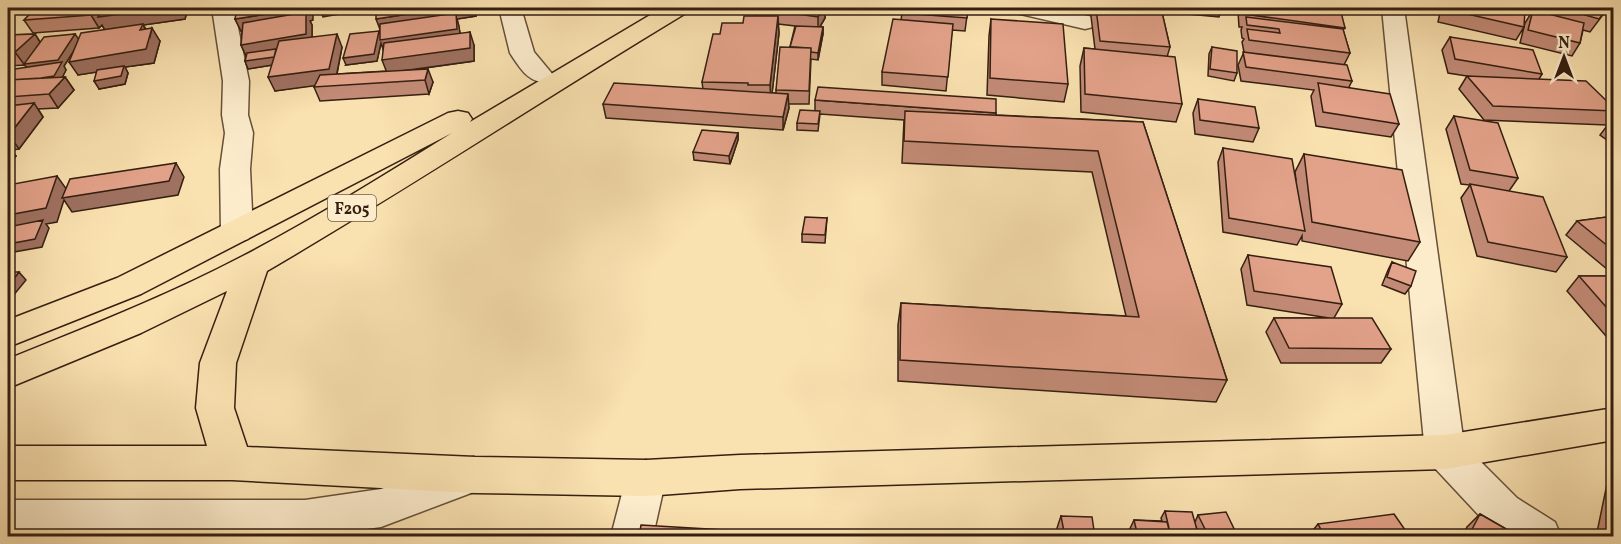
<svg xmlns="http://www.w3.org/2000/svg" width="1621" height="544" font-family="Vollkorn,serif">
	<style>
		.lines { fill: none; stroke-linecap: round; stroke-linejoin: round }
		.minor-casing { stroke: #665039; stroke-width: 3 }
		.major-casing { stroke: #341f11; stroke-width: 3 }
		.minor { fill: #fceccc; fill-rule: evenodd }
		.major { fill: #fae1b0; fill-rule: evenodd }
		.wall { fill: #c38b77; stroke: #341f11; stroke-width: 1.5; fill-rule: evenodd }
		.shaded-wall { fill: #9f7161; stroke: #341f11; stroke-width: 1.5 }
		.building { fill: #e3a28a; stroke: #341f11; stroke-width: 1.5 }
		.labels { text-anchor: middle; stroke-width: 4.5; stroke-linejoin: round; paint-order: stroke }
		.shield { fill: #fceccc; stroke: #705c49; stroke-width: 1.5 }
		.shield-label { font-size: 16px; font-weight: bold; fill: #341f11 }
	</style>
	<rect width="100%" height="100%" fill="#fae1b0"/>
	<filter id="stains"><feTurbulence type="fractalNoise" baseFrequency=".00333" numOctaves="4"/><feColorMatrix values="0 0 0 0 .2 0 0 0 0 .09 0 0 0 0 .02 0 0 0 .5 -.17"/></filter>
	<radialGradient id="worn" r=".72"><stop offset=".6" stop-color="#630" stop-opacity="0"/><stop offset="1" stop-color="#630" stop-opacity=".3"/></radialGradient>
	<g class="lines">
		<defs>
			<path id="minor" d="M 212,8 L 234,8 L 249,81 L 248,115 L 253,133 L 250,169 L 253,232 L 248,239 L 237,242 L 226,239 L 221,232 L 220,169 L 225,133 L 222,115 L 223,81 Z
				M 499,8 L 521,8 L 534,52 L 554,76 L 550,81 C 530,86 520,68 510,53 Z
				M 1013,8 L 1052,8 L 1093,17 L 1097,22 L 1093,27 L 1085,29 L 1016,13 Z
				M 1382,8 L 1404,8 L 1464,445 L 1517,498 L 1555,522 L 1561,536 L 1505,536 L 1487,524 L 1431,464 L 1425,452 Z
				M 473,457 L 487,463 L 493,475 L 487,487 L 381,527 L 315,536 L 8,536 L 8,500 L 305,500 L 381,489 Z
				M 646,460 L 660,466 L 666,478 L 653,536 L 611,536 L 626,478 L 632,466 Z"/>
			<path id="major" d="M 662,8 L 689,8 L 686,13 C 545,98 409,188 267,271 L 236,363 L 234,408 L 247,447 L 475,457 L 646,460 L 740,455 L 1445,435 L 1614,408 L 1614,440 L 1445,469 L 740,489 L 646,496 L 475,493 L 232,480 L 8,480 L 8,446 L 207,446 L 196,408 L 200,363 L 227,291 L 141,333 L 8,388 L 8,359 C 87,327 167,296 243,256 C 314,219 383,176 452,133 L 141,294 L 8,347 L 8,320 L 117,278 L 448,113 L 458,111 L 468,113 L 472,119 L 470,122 Z"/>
		</defs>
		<!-- minor casing -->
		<use href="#minor" class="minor-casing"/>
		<!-- major casing -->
		<use href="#major" class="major-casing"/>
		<!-- minor -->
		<use href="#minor" class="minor"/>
		<!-- major -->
		<use href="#major" class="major"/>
	</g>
	<!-- wall -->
	<path class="wall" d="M 36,8 L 188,8 L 185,19 L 143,25 L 146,29 L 160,41 L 154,63 L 125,67 L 128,73 L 125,84 L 99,89 L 96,72 L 78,75 L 75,48 L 64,66 L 66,70 L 62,77 L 65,77 L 74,90 L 58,108 L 38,109 L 43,117 L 19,149 L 11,150 L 16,156 L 8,166 L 8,80 L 27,67 L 25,65 L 8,66 L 8,35 L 35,34 L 40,42 L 79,39 L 105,30 L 102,25 L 99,28 L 33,33 L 24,20 Z
		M 358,8 L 475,8 L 476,16 L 457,19 L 460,33 L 474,45 L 474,61 L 411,70 L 433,82 L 429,94 L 320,101 L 314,87 L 315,85 L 275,91 L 272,65 L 248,69 L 245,61 L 246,56 L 241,45 L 242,31 L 241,31 L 235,19 L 313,20 L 310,21 L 312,25 L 312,37 L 342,47 L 337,74 L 387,71 L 383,49 L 381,43 L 377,61 L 346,65 L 380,33 L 380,29 L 376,12 L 360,14 Z
		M 755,8 L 825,11 L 825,18 L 820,27 L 823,27 L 823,34 L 818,60 L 811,59 L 809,104 L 788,104 L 789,108 L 783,130 L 606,118 L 603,104 L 703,89 L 702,82 L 720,34 L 743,23 L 755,16 ZM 778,24 L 795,26 L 790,47 L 776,90 L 776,93 L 772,93 L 779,33 Z
		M 968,8 L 965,31 L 952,30 L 946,91 L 882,85 L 882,72 L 901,20 L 902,13 Z
		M 1090,8 L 1161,8 L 1170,47 L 1167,57 L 1182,104 L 1176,122 L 1081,112 L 1080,66 L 1084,48 L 1095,49 Z
		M 1165,8 L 1222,8 L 1219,17 L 1166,12 Z
		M 1240,8 L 1340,8 L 1340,12 L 1345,28 L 1343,30 L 1350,53 L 1344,65 L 1352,81 L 1349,87 L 1399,124 L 1391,137 L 1316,126 L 1311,96 L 1314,90 L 1241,81 L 1238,65 L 1244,52 L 1242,42 L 1244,39 L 1242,38 L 1241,30 L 1242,27 L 1239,27 L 1238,12 Z
		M 1441,8 L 1518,8 L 1524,27 L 1525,23 L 1533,10 L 1534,11 L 1536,8 L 1608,8 L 1590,32 L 1583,30 L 1580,43 L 1572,56 L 1520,43 L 1524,27 L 1516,40 L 1438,22 Z
		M 991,19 L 1068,84 L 1064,102 L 987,95 L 989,36 Z
		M 1450,37 L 1542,74 L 1539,79 L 1614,108 L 1614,116 L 1607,125 L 1484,120 L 1459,89 L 1467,76 L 1448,73 L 1442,50 Z
		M 1212,47 L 1237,73 L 1234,81 L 1208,76 L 1209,54 Z
		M 1198,99 L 1259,128 L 1253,142 L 1195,134 L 1193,113 Z
		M 815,100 L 996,113 L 996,115 L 1143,122 L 1227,380 L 1216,402 L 898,381 L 898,325 L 901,303 L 1126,316 L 1092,172 L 902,163 L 904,120 L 820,114 L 818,131 L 797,130 L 797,123 L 815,111 Z
		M 1454,116 L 1518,178 L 1509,191 L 1567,257 L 1556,272 L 1477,256 L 1461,198 L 1470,185 L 1461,184 L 1446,129 Z
		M 1614,121 L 1614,145 L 1600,135 L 1610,122 Z
		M 738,133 L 738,140 L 730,164 L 694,160 L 693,152 Z
		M 1223,148 L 1296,180 L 1295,172 L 1304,154 L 1420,242 L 1408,261 L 1302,241 L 1302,236 L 1297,245 L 1223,232 L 1218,162 Z
		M 1614,216 L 1614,275 L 1566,235 L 1577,221 Z
		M 827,218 L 825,243 L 802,242 L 802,234 Z
		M 1248,255 L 1342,304 L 1334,318 L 1391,349 L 1381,363 L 1281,363 L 1266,332 L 1274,318 L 1329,318 L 1247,305 L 1241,269 Z
		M 1392,262 L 1411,286 L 1405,294 L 1382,285 L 1388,270 Z
		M 1579,276 L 1614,276 L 1614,343 L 1612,343 L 1567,291 Z
		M 1614,478 L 1614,537 L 1596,537 L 1607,484 Z
		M 1165,511 L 1195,522 L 1198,515 L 1238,537 L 1201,537 L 1195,525 L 1199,537 L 1126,537 L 1134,520 L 1162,521 L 1161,518 Z
		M 1480,514 L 1520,537 L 1462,537 L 1467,527 Z
		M 1061,516 L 1095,537 L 1055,537 L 1055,534 Z
		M 1318,524 L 1410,537 L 1277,537 L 1309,535 Z"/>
	<!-- shaded-wall -->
	<path class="shaded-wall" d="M 8,8 L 9,8 L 14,14 L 8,22 Z
		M 98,8 L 188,8 L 185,19 L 143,25 L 150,37 L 152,28 L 160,41 L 154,63 L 125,67 L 128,73 L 125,84 L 99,89 L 94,81 L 123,68 L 78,75 L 69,62 L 105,30 L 102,25 L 99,28 L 91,15 Z
		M 306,8 L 313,8 L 313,20 L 310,21 L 312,25 L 312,47 L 279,64 L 248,69 L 245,61 L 247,58 L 241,45 L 306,21 L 241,31 L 235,19 Z
		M 334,8 L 356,8 L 357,11 L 323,17 L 320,10 Z
		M 358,8 L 406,8 L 360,14 Z
		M 448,8 L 475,8 L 476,16 L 457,19 L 459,26 L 461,42 L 385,53 L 381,43 L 377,61 L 346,65 L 343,58 L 379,31 L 382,38 L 381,32 L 376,19 Z
		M 821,8 L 827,8 L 825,11 L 825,18 L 818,30 L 818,17 Z
		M 778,16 L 779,33 L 771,103 L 770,85 Z
		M 823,27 L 823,34 L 818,60 L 818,53 Z
		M 470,32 L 474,45 L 474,61 L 387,73 L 382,60 Z
		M 35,34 L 43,47 L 75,34 L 80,41 L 64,66 L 66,70 L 59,84 L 12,90 L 29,71 L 15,52 Z
		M 337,34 L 342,47 L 335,83 L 275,91 L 268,77 Z
		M 428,69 L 433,82 L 429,94 L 425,80 Z
		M 65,77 L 74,90 L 58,108 L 49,94 Z
		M 788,94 L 789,108 L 783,130 L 783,117 Z
		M 34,103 L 43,117 L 19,149 L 9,135 Z
		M 738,133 L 738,140 L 730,164 L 729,156 Z
		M 8,146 L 16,156 L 8,166 Z
		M 176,163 L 184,177 L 178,195 L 72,212 L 64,200 L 57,222 L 46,224 L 49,228 L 42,247 L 8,253 L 8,215 L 57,176 L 67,190 Z
		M 19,272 L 26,280 L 8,302 L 8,286 Z"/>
	<!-- building -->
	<path class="building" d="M 36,8 L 98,8 L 91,15 L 24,20 Z
		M 102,8 L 167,8 L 98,17 Z
		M 237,8 L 306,8 L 235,19 Z
		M 320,8 L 334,8 L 320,10 Z
		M 376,8 L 448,8 L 376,19 Z
		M 755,8 L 824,8 L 818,17 Z
		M 903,8 L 968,8 L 967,18 L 902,13 Z
		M 1096,8 L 1161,8 L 1170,47 L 1100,41 Z
		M 1244,8 L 1304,8 L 1341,12 L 1345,28 L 1244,14 Z
		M 1318,8 L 1340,8 L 1340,11 Z
		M 1445,8 L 1518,8 L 1525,9 L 1524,27 L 1445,9 Z
		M 1560,8 L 1608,8 L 1599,19 Z
		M 1533,10 L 1584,23 L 1580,43 L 1528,30 Z
		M 306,12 L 306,34 L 241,45 L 243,23 Z
		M 456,13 L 457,29 L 380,40 L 380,24 Z
		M 744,16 L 778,16 L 770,85 L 748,85 L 748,83 L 702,82 L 713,34 L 720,34 L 722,23 L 743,23 Z
		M 1246,17 L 1343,29 L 1350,53 L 1249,40 L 1247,29 L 1280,33 L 1279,29 L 1247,25 Z
		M 893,19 L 953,24 L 948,77 L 882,72 Z
		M 991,19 L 1063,24 L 1068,84 L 990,78 Z
		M 143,24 L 140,30 L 152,28 L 146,49 L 69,62 L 81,33 Z
		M 796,26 L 823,27 L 818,53 L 811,52 L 811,48 L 790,47 Z
		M 379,31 L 374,54 L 343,58 L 350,34 Z
		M 470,32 L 470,48 L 382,60 L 384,43 Z
		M 35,34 L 15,52 L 8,52 L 8,35 Z
		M 75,34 L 58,60 L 24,64 L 44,37 Z
		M 337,34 L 329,69 L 268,77 L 279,41 Z
		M 1450,37 L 1533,50 L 1542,74 L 1455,59 Z
		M 780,47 L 811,48 L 809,91 L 776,90 Z
		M 1212,47 L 1237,51 L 1237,73 L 1210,69 Z
		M 1084,48 L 1175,57 L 1182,104 L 1085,94 Z
		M 276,49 L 274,57 L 245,61 L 247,53 Z
		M 1243,52 L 1347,65 L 1352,81 L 1246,67 Z
		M 62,62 L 54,76 L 41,78 L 8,80 L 15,69 Z
		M 124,66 L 121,76 L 94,81 L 97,70 Z
		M 428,69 L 425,80 L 314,87 L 320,75 Z
		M 1467,76 L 1586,81 L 1614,108 L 1614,111 L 1493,106 Z
		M 65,77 L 49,94 L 8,97 L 8,80 Z
		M 614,83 L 788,94 L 783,117 L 603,104 Z
		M 1318,83 L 1390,94 L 1399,124 L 1323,112 Z
		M 818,87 L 996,99 L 996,113 L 815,100 Z
		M 1198,99 L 1255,107 L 1259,128 L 1200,120 Z
		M 34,103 L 9,135 L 8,135 L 8,106 Z
		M 800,110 L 820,111 L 818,124 L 797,123 Z
		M 905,111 L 1143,122 L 1227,380 L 900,360 L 901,303 L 1139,317 L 1098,151 L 904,141 Z
		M 1454,116 L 1498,123 L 1518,178 L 1470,170 Z
		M 702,130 L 738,133 L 729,156 L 693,152 Z
		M 1223,148 L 1292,159 L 1305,231 L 1229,218 Z
		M 1304,154 L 1402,170 L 1420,242 L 1312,222 Z
		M 176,163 L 169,181 L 62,198 L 70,179 Z
		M 57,176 L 46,208 L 8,215 L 8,185 Z
		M 1470,184 L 1543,197 L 1567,257 L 1488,242 Z
		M 1614,216 L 1614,251 L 1577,221 Z
		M 805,217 L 827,218 L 825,235 L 802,234 Z
		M 43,220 L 35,239 L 8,244 L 8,227 Z
		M 1248,255 L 1331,267 L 1342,304 L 1254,291 Z
		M 1392,262 L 1416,271 L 1411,286 L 1387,277 Z
		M 8,272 L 19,272 L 8,286 Z
		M 1579,276 L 1614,276 L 1614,316 Z
		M 1274,318 L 1372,318 L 1391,349 L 1289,348 Z
		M 1165,511 L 1192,512 L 1199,537 L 1171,537 Z
		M 1226,512 L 1238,537 L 1209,537 L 1198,515 Z
		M 1394,514 L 1410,537 L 1325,537 L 1318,524 Z
		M 1480,514 L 1520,537 L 1468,537 Z
		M 1061,516 L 1092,517 L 1095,537 L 1065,537 Z
		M 1134,520 L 1167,522 L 1171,537 L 1138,537 Z
		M 641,525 L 725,530 L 724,537 L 639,537 Z
		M 1306,530 L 1310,537 L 1277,537 Z
		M 954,531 L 1042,534 L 1042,537 L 954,537 Z
		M 794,534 L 830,537 L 794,537 Z"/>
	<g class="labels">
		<!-- shield labels -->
		<rect class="shield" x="328" y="195" width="48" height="26" rx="4.5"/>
		<g class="shield-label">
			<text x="352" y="214">F205</text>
		</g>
	</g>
	<!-- margin -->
	<rect width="1621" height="544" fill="none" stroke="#fae1b0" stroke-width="30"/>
	<rect x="9" y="9" width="1603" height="526" fill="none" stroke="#341f11" stroke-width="3"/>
	<rect x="15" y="15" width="1591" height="514" fill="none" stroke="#341f11" stroke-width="1.5"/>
	<!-- north arrow -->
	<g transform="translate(1564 57)" stroke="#fceccc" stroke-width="4.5" paint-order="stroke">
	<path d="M0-4.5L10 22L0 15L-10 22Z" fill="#341f11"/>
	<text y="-9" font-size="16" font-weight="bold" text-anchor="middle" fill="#341f11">N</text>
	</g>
	<rect width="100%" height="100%" filter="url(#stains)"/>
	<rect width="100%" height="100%" fill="url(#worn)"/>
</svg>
